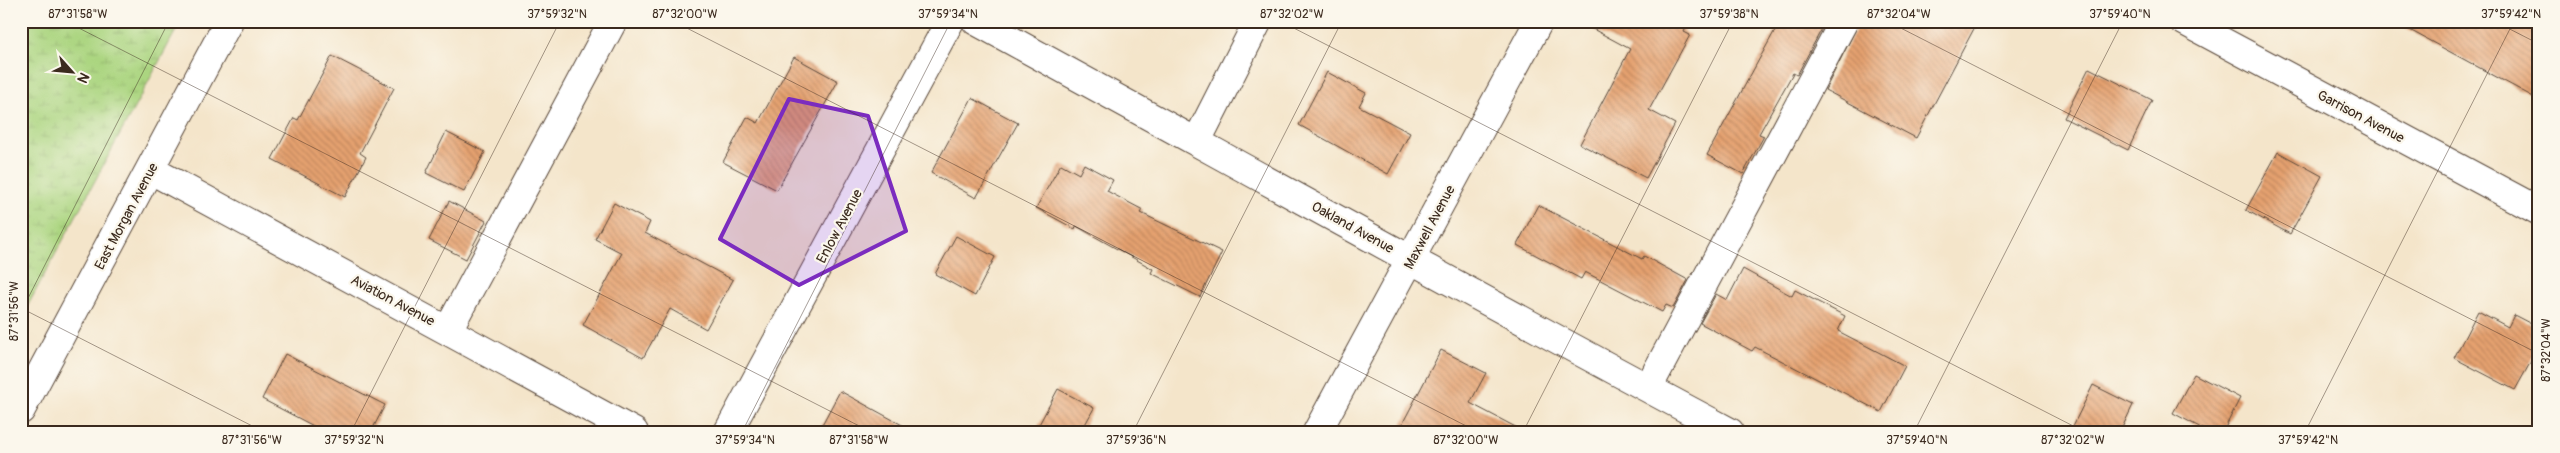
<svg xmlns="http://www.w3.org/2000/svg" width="2560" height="453" font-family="Pangolin,sans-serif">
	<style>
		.wetland { fill: url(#wetland-marsh); stroke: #73804f }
		.building { fill: url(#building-back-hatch) }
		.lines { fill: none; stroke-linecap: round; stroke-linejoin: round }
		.minor-casing { stroke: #574638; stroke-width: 30 }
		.major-casing { stroke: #574638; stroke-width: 30 }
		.minor { stroke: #fff; stroke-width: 28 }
		.major { stroke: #fff; stroke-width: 28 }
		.marked { fill: #7b2cbf; fill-opacity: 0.2; stroke: #7b2cbf; stroke-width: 4; stroke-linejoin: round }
		.ticks { fill: none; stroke: #3b2a1e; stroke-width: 1; stroke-opacity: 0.45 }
		.labels { text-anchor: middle; stroke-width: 4.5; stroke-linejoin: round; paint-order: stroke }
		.street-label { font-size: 14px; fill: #3b2a1e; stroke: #fbf7ec }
		.neatline { fill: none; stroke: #3b2a1e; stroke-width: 2 }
		.ticks-label { font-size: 12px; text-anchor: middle; fill: #3b2a1e }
	</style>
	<defs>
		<pattern id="wetland-marsh" width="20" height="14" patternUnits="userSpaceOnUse" patternTransform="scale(1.25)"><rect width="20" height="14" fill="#abd580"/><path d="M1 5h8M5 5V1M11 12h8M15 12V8" fill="none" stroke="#94b76e"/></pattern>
		<pattern id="building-back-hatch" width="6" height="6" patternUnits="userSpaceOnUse" patternTransform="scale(1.25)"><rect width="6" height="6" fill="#e5a16f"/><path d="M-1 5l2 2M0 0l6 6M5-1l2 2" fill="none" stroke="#bb835b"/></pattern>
	</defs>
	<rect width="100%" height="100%" fill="#fbf7ec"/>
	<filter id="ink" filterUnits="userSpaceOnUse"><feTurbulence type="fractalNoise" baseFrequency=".02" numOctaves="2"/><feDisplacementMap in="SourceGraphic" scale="10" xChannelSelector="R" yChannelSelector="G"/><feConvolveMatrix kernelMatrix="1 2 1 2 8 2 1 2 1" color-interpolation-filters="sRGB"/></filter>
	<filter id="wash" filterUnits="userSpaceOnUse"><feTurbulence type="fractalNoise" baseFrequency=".0096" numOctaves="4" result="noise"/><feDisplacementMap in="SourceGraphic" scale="20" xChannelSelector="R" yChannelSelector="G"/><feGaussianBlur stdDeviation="1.12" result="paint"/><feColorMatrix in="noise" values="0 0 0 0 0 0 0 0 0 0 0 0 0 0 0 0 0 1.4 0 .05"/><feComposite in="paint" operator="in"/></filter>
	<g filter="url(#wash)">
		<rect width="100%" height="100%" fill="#f4e5ca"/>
		<!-- wetland -->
		<path class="wetland" d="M 21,21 L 181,21 L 21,318 Z"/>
		<g id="blocks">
			<!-- building -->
			<path class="building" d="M 1578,21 L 1689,21 L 1684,32 L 1690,35 L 1649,110 L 1675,124 L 1646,178 L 1580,144 L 1630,49 Z
				M 1780,21 L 1826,21 L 1797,75 L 1793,73 L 1759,134 L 1764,136 L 1743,174 L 1707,155 Z
				M 1860,21 L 1978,21 L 1916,138 L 1825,90 Z
				M 2393,21 L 2539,21 L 2539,100 Z
				M 332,56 L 394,88 L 360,153 L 366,157 L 345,197 L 272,159 L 294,118 L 298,120 Z
				M 794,57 L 838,81 L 777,190 L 723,162 L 747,117 L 758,123 Z
				M 2089,68 L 2152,100 L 2128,150 L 2064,118 Z
				M 1327,72 L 1366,93 L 1359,106 L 1410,133 L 1388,174 L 1299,125 Z
				M 972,98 L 1018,123 L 976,198 L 931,173 Z
				M 446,132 L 485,152 L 464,192 L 426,173 Z
				M 2278,152 L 2322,176 L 2290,234 L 2246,210 Z
				M 1061,164 L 1079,174 L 1084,164 L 1113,180 L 1107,191 L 1143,210 L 1141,213 L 1222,252 L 1200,297 L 1151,273 L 1153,269 L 1076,226 L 1075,229 L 1036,208 Z
				M 449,201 L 486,221 L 466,259 L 429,240 Z
				M 614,203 L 650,222 L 645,233 L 733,280 L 706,329 L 670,309 L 643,358 L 583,325 L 622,253 L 595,239 Z
				M 1538,205 L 1642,259 L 1644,256 L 1688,280 L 1673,308 L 1666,305 L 1662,312 L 1585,272 L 1581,279 L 1517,245 Z
				M 956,236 L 995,257 L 975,296 L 935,274 Z
				M 1743,269 L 1792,296 L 1795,290 L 1845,316 L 1838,331 L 1905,366 L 1881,412 L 1755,347 L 1752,351 L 1700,323 L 1716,294 L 1727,300 Z
				M 2478,311 L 2508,327 L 2514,315 L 2539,328 L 2539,347 L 2515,390 L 2454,358 Z
				M 1441,350 L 1486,373 L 1470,403 L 1525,432 L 1398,432 Z
				M 285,354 L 385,405 L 371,432 L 325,432 L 262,399 Z
				M 2194,374 L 2240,398 L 2223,432 L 2209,432 L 2173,413 Z
				M 2093,385 L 2133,405 L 2120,432 L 2070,432 Z
				M 1058,389 L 1094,408 L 1081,432 L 1035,432 Z
				M 840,391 L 915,432 L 818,432 Z"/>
		</g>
	</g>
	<g filter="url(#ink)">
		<use href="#blocks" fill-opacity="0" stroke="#574638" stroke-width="1"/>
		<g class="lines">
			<defs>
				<path id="minor" d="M 976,21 C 1227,158 1477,298 1730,432
					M 2184,21 L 2539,211
					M 1197,141 L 1258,21
					M 151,170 L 634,432
					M 448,330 L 613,21
					M 1648,388 L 1844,21
					M 728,432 L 950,21
					M 1317,432 L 1539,21"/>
				<path id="major" d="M 21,410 L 229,21"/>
			</defs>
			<!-- minor casing -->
			<use href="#minor" class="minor-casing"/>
			<!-- major casing -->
			<use href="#major" class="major-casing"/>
			<!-- minor -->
			<use href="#minor" class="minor"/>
			<!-- major -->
			<use href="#major" class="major"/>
		</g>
	</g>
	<!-- marked area -->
	<path class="marked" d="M 789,99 L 868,116 L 906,231 L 799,285 L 720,239 Z"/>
	<!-- ticks -->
	<path class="ticks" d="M 65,21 L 871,432M 673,21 L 1478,432M 1280,21 L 2085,432M 1887,21 L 2539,354M 2494,21 L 2539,44M 21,308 L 264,432M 21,312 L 169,21M 351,432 L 560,21M 742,432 L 951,21M 1133,432 L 1342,21M 1523,432 L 1733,21M 1914,432 L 2123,21M 2305,432 L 2514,21"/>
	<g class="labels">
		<!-- street labels -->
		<g class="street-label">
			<text transform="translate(2361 116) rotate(28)" y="5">Garrison Avenue</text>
			<text transform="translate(126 216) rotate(-62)" y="5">East Morgan Avenue</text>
			<text transform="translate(839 226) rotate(-62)" y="5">Enlow Avenue</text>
			<text transform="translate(1353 227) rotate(29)" y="5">Oakland Avenue</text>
			<text transform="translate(1429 227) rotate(-62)" y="5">Maxwell Avenue</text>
			<text transform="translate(393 300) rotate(28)" y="5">Aviation Avenue</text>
		</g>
	</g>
	<!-- margin -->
	<rect width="2560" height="453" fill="none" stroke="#fbf7ec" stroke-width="55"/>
	<!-- north arrow -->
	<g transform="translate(72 72) rotate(117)" stroke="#fbf7ec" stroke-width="4" paint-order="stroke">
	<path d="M0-4L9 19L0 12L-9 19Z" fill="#3b2a1e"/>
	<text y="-8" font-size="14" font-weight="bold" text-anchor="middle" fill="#3b2a1e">N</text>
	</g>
	<rect x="28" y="28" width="2504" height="398" class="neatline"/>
	<g class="ticks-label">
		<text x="78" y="18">87°31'58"W</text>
		<text x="557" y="18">37°59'32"N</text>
		<text x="685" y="18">87°32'00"W</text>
		<text x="948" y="18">37°59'34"N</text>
		<text x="1292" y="18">87°32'02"W</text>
		<text x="1729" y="18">37°59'38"N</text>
		<text x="1899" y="18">87°32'04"W</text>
		<text x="2120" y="18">37°59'40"N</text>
		<text x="2511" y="18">37°59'42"N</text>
		<text transform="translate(14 311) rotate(-90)" y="4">87°31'56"W</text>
		<text transform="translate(2546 350) rotate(-90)" y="4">87°32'04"W</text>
		<text x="252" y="444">87°31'56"W</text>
		<text x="354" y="444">37°59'32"N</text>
		<text x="745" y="444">37°59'34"N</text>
		<text x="859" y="444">87°31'58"W</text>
		<text x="1136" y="444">37°59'36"N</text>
		<text x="1466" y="444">87°32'00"W</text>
		<text x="1917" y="444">37°59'40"N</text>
		<text x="2073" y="444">87°32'02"W</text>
		<text x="2308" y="444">37°59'42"N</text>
	</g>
</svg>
